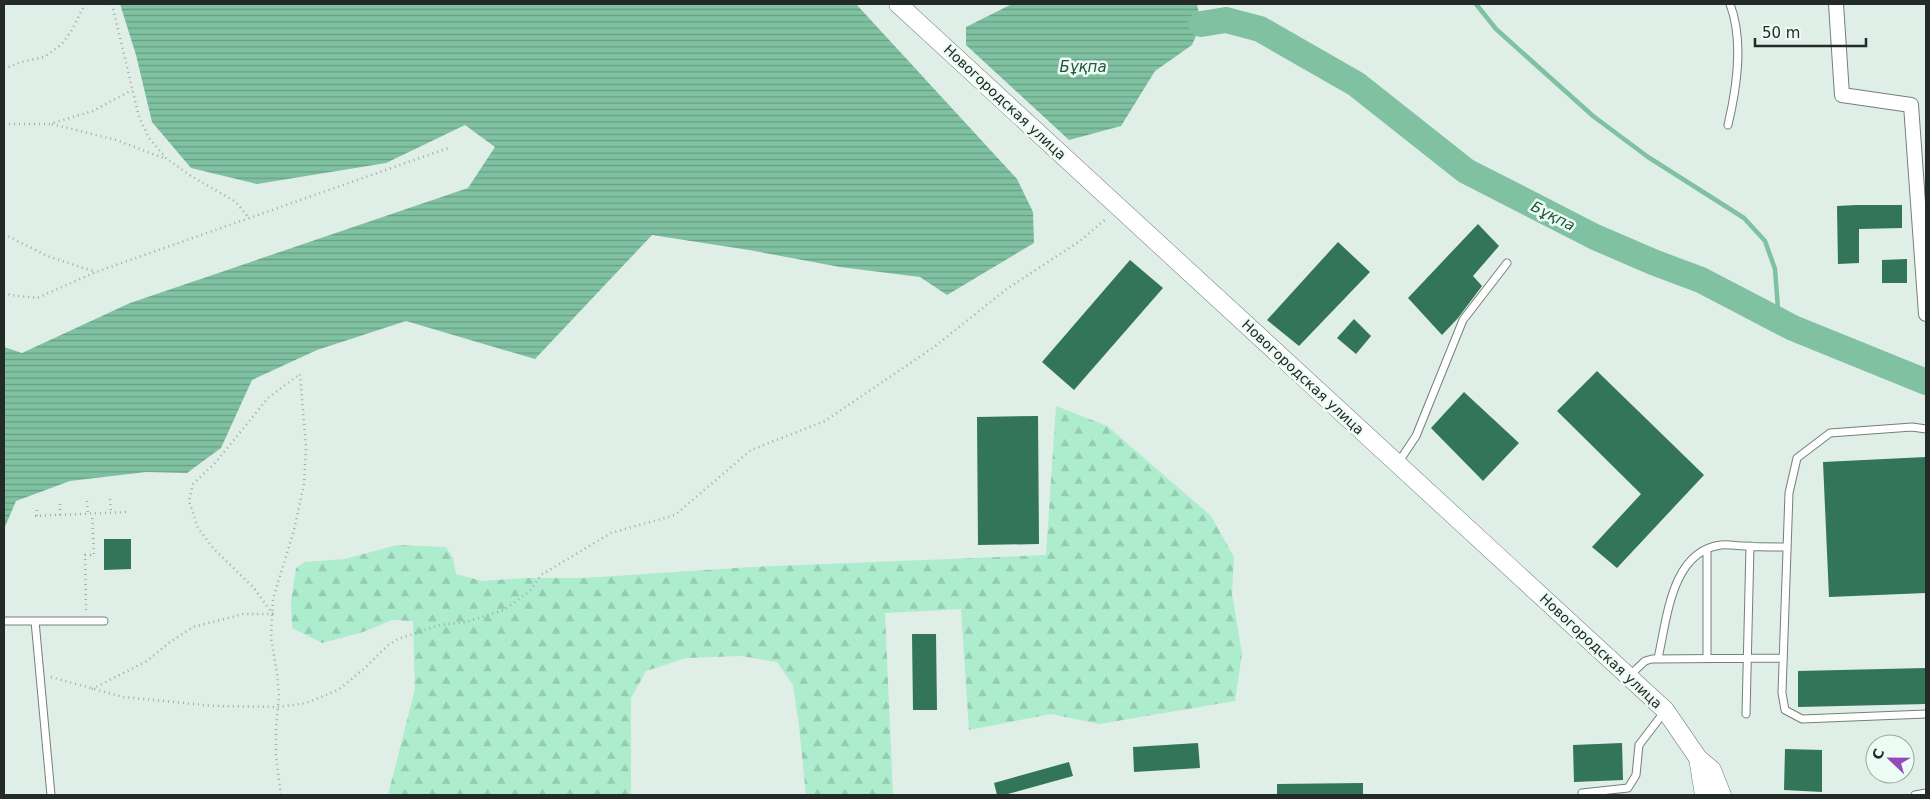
<svg xmlns="http://www.w3.org/2000/svg" width="1930" height="799" font-family="'DejaVu Sans',sans-serif">
	<style>
		.forest { fill: url(#forest-firs) }
		.water { fill: url(#water-rules) }
		.lines { fill: none; stroke-linecap: round; stroke-linejoin: round }
		.stream { stroke: #7fc1a1; stroke-width: 4.5 }
		.river { stroke: #7fc1a1; stroke-width: 26 }
		.building { fill: #337558 }
		.service-casing { stroke: #74807a; stroke-width: 9 }
		.minor-casing { stroke: #74807a; stroke-width: 16 }
		.tertiary-casing { stroke: #74807a; stroke-width: 19 }
		.path { stroke: #a0aca6; stroke-width: 2.5; stroke-dasharray: 1 4; stroke-linecap: butt }
		.service { stroke: #fff; stroke-width: 7 }
		.minor { stroke: #fff; stroke-width: 14 }
		.tertiary { stroke: #fff; stroke-width: 18 }
		.labels { text-anchor: middle; stroke-width: 5; stroke-linejoin: round; paint-order: stroke }
		.street-label { font-size: 14px; fill: #242a27; stroke: #ecfbf3 }
		.water-label { font-size: 15px; font-style: italic; fill: #21553e; stroke: #ecfbf3 }
	</style>
	<defs>
		<pattern id="forest-firs" width="22" height="20" patternUnits="userSpaceOnUse" patternTransform="scale(1.25)"><rect width="22" height="20" fill="#adedcd"/><path d="M5 1l3.5 6h-7zM16 11l3.5 6h-7z" fill="#95cbb0"/></pattern>
		<pattern id="water-rules" width="6" height="5" patternUnits="userSpaceOnUse" patternTransform="scale(1.25)"><rect width="6" height="5" fill="#7fc1a1"/><path d="M0 2.5h6" fill="none" stroke="#689d83"/></pattern>
	</defs>
	<rect width="100%" height="100%" fill="#dfeee6"/>
	<!-- forest -->
	<path class="forest" d="M 1056,406 L 1107,426 L 1211,516 L 1234,557 L 1232,594 L 1242,654 L 1235,701 L 1099,724 L 1051,714 L 969,730 L 961,609 L 885,613 L 893,795 L 806,795 L 799,726 L 793,685 L 777,662 L 741,656 L 686,658 L 646,671 L 631,698 L 631,795 L 388,795 L 415,689 L 413,621 L 392,620 L 363,632 L 322,643 L 292,628 L 291,602 L 296,568 L 305,562 L 345,559 L 397,545 L 446,547 L 453,558 L 456,574 L 482,581 L 523,578 L 584,578 L 752,567 L 1046,555 Z"/>
	<!-- water -->
	<path class="water" d="M 120,4 L 856,4 L 1017,179 L 1033,212 L 1034,243 L 947,295 L 920,277 L 840,267 L 749,250 L 652,235 L 535,359 L 406,321 L 317,350 L 252,380 L 221,448 L 187,473 L 146,472 L 70,481 L 16,501 L 4,529 L 4,347 L 22,353 L 130,303 L 468,188 L 495,147 L 465,125 L 386,163 L 257,184 L 191,168 L 152,122 L 136,55 Z
		M 1012,4 L 1197,4 L 1201,24 L 1192,45 L 1155,71 L 1121,126 L 1069,140 L 966,45 L 966,27 Z"/>
	<g class="lines">
		<!-- stream -->
		<path class="stream" d="M 1476,4 L 1496,29 L 1593,116 L 1648,157 L 1744,218 L 1765,241 L 1775,269 L 1779,322"/>
		<!-- river -->
		<path class="river" d="M 1201,24 L 1226,20 L 1260,29 L 1356,84 L 1466,171 L 1595,237 L 1653,262 L 1701,280 L 1793,328 L 1926,382"/>
	</g>
	<!-- building -->
	<path class="building" d="M 1857,205 L 1902,205 L 1902,228 L 1859,229 L 1859,263 L 1838,264 L 1837,206 Z
		M 1478,224 L 1499,246 L 1473,276 L 1482,286 L 1458,318 L 1442,335 L 1408,298 Z
		M 1338,242 L 1370,272 L 1299,346 L 1267,320 Z
		M 1907,259 L 1907,283 L 1882,283 L 1882,260 Z
		M 1130,260 L 1163,288 L 1074,390 L 1042,362 Z
		M 1354,319 L 1371,336 L 1356,354 L 1337,338 Z
		M 1597,371 L 1704,475 L 1617,568 L 1592,547 L 1641,494 L 1557,411 Z
		M 1464,392 L 1519,443 L 1483,481 L 1431,428 Z
		M 1038,416 L 1039,544 L 978,545 L 977,417 Z
		M 1926,457 L 1926,593 L 1829,597 L 1823,462 Z
		M 104,539 L 131,539 L 131,569 L 104,570 Z
		M 912,634 L 936,634 L 937,710 L 913,710 Z
		M 1926,668 L 1926,704 L 1798,707 L 1798,671 Z
		M 1198,743 L 1200,768 L 1134,772 L 1133,747 Z
		M 1622,743 L 1623,780 L 1574,782 L 1573,745 Z
		M 1785,749 L 1822,750 L 1822,792 L 1784,790 Z
		M 1069,762 L 1073,776 L 1004,795 L 997,795 L 994,783 Z
		M 1363,783 L 1363,795 L 1277,795 L 1277,784 Z"/>
	<g class="lines">
		<defs>
			<path id="service" d="M 1728,125 C 1737,87 1744,41 1730,4
				M 1926,429 L 1912,427 L 1830,433 L 1797,458 L 1789,493 L 1782,693 L 1785,710 L 1802,719 L 1926,714
				M 1398,463 L 1416,436 L 1463,320 L 1507,263
				M 1707,549 L 1707,658
				M 4,621 L 104,621
				M 35,621 L 51,795
				M 1658,658 C 1667,620 1671,551 1721,545 C 1729,544 1737,546 1745,546 C 1759,547 1773,547 1787,547
				M 1629,676 L 1645,661 L 1652,659 L 1783,658
				M 1746,714 L 1750,546
				M 1582,793 L 1628,788 L 1636,775 L 1639,745 L 1665,711
				M 1915,795 L 1926,793"/>
			<path id="minor" d="M 1836,4 L 1842,95 L 1911,105 L 1926,314"/>
			<path id="tertiary" d="M 898,4 L 1665,710 L 1698,758 L 1712,770 L 1722,795
				M 1698,758 L 1704,795"/>
		</defs>
		<!-- service casing -->
		<use href="#service" class="service-casing"/>
		<!-- minor casing -->
		<use href="#minor" class="minor-casing"/>
		<!-- tertiary casing -->
		<use href="#tertiary" class="tertiary-casing"/>
		<!-- path -->
		<path class="path" d="M 112,4 L 139,117 L 149,138 L 166,158 L 191,176 L 236,202 L 249,218
			M 4,69 L 21,62 L 44,57 L 62,44 L 72,30 L 85,4
			M 4,124 L 50,124 L 93,111 L 132,90
			M 52,124 L 116,140 L 166,159
			M 4,234 L 47,256 L 96,272
			M 4,292 L 10,295 L 37,298 L 96,272 L 451,147
			M 110,499 L 111,513
			M 87,501 L 88,514
			M 60,504 L 60,515
			M 35,516 L 126,512
			M 37,516 L 37,509
			M 86,610 L 85,555 L 94,555 L 92,514
			M 273,614 L 253,587 L 213,548 L 198,528 L 189,501 L 193,484 L 216,462 L 268,398 L 300,374 L 306,448 L 304,484 L 294,530 L 273,599 L 271,638 L 277,673 L 279,696 L 276,727 L 276,757 L 281,795
			M 51,677 L 123,697 L 214,706 L 278,707 L 306,703 L 338,690 L 365,668 L 387,646 L 398,639 L 440,625 L 466,622 L 504,610 L 530,591 L 541,575 L 611,533 L 675,515 L 751,450 L 825,421 L 934,347 L 1008,288 L 1080,241 L 1107,218
			M 92,689 L 147,661 L 170,642 L 193,627 L 243,614 L 273,614"/>
		<!-- service -->
		<use href="#service" class="service"/>
		<!-- minor -->
		<use href="#minor" class="minor"/>
		<!-- tertiary -->
		<use href="#tertiary" class="tertiary"/>
	</g>
	<g class="labels">
		<!-- street labels -->
		<g class="street-label">
			<text transform="translate(1005 102) rotate(43)" y="5">Новогородская улица</text>
			<text transform="translate(1303 377) rotate(43)" y="5">Новогородская улица</text>
			<text transform="translate(1601 651) rotate(43)" y="5">Новогородская улица</text>
		</g>
		<!-- water labels -->
		<g class="water-label">
			<text x="1083" y="72">Бұқпа</text>
			<text transform="translate(1553 216) rotate(27)" y="5">Бұқпа</text>
		</g>
	</g>
	<!-- border -->
	<rect width="1930" height="799" fill="none" stroke="#242a27" stroke-width="10"/>
	<!-- north arrow -->
	<g transform="translate(1890 759) rotate(292)"><circle r="24" fill="#ecfbf3" stroke="#9ca7a1"/>
	<path d="M0-4L9 19L0 12L-9 19Z" fill="#954abc"/>
	<text y="-8" font-size="14" font-weight="bold" text-anchor="middle" fill="#242a27">С</text>
	</g>
	<!-- scale -->
	<path d="M1755 38v8h111v-8" fill="none" stroke="#242a27" stroke-width="2.5"/>
	<text x="1762" y="38" font-size="15" fill="#242a27" stroke="#ecfbf3" stroke-width="4" paint-order="stroke">50 m</text>
</svg>
